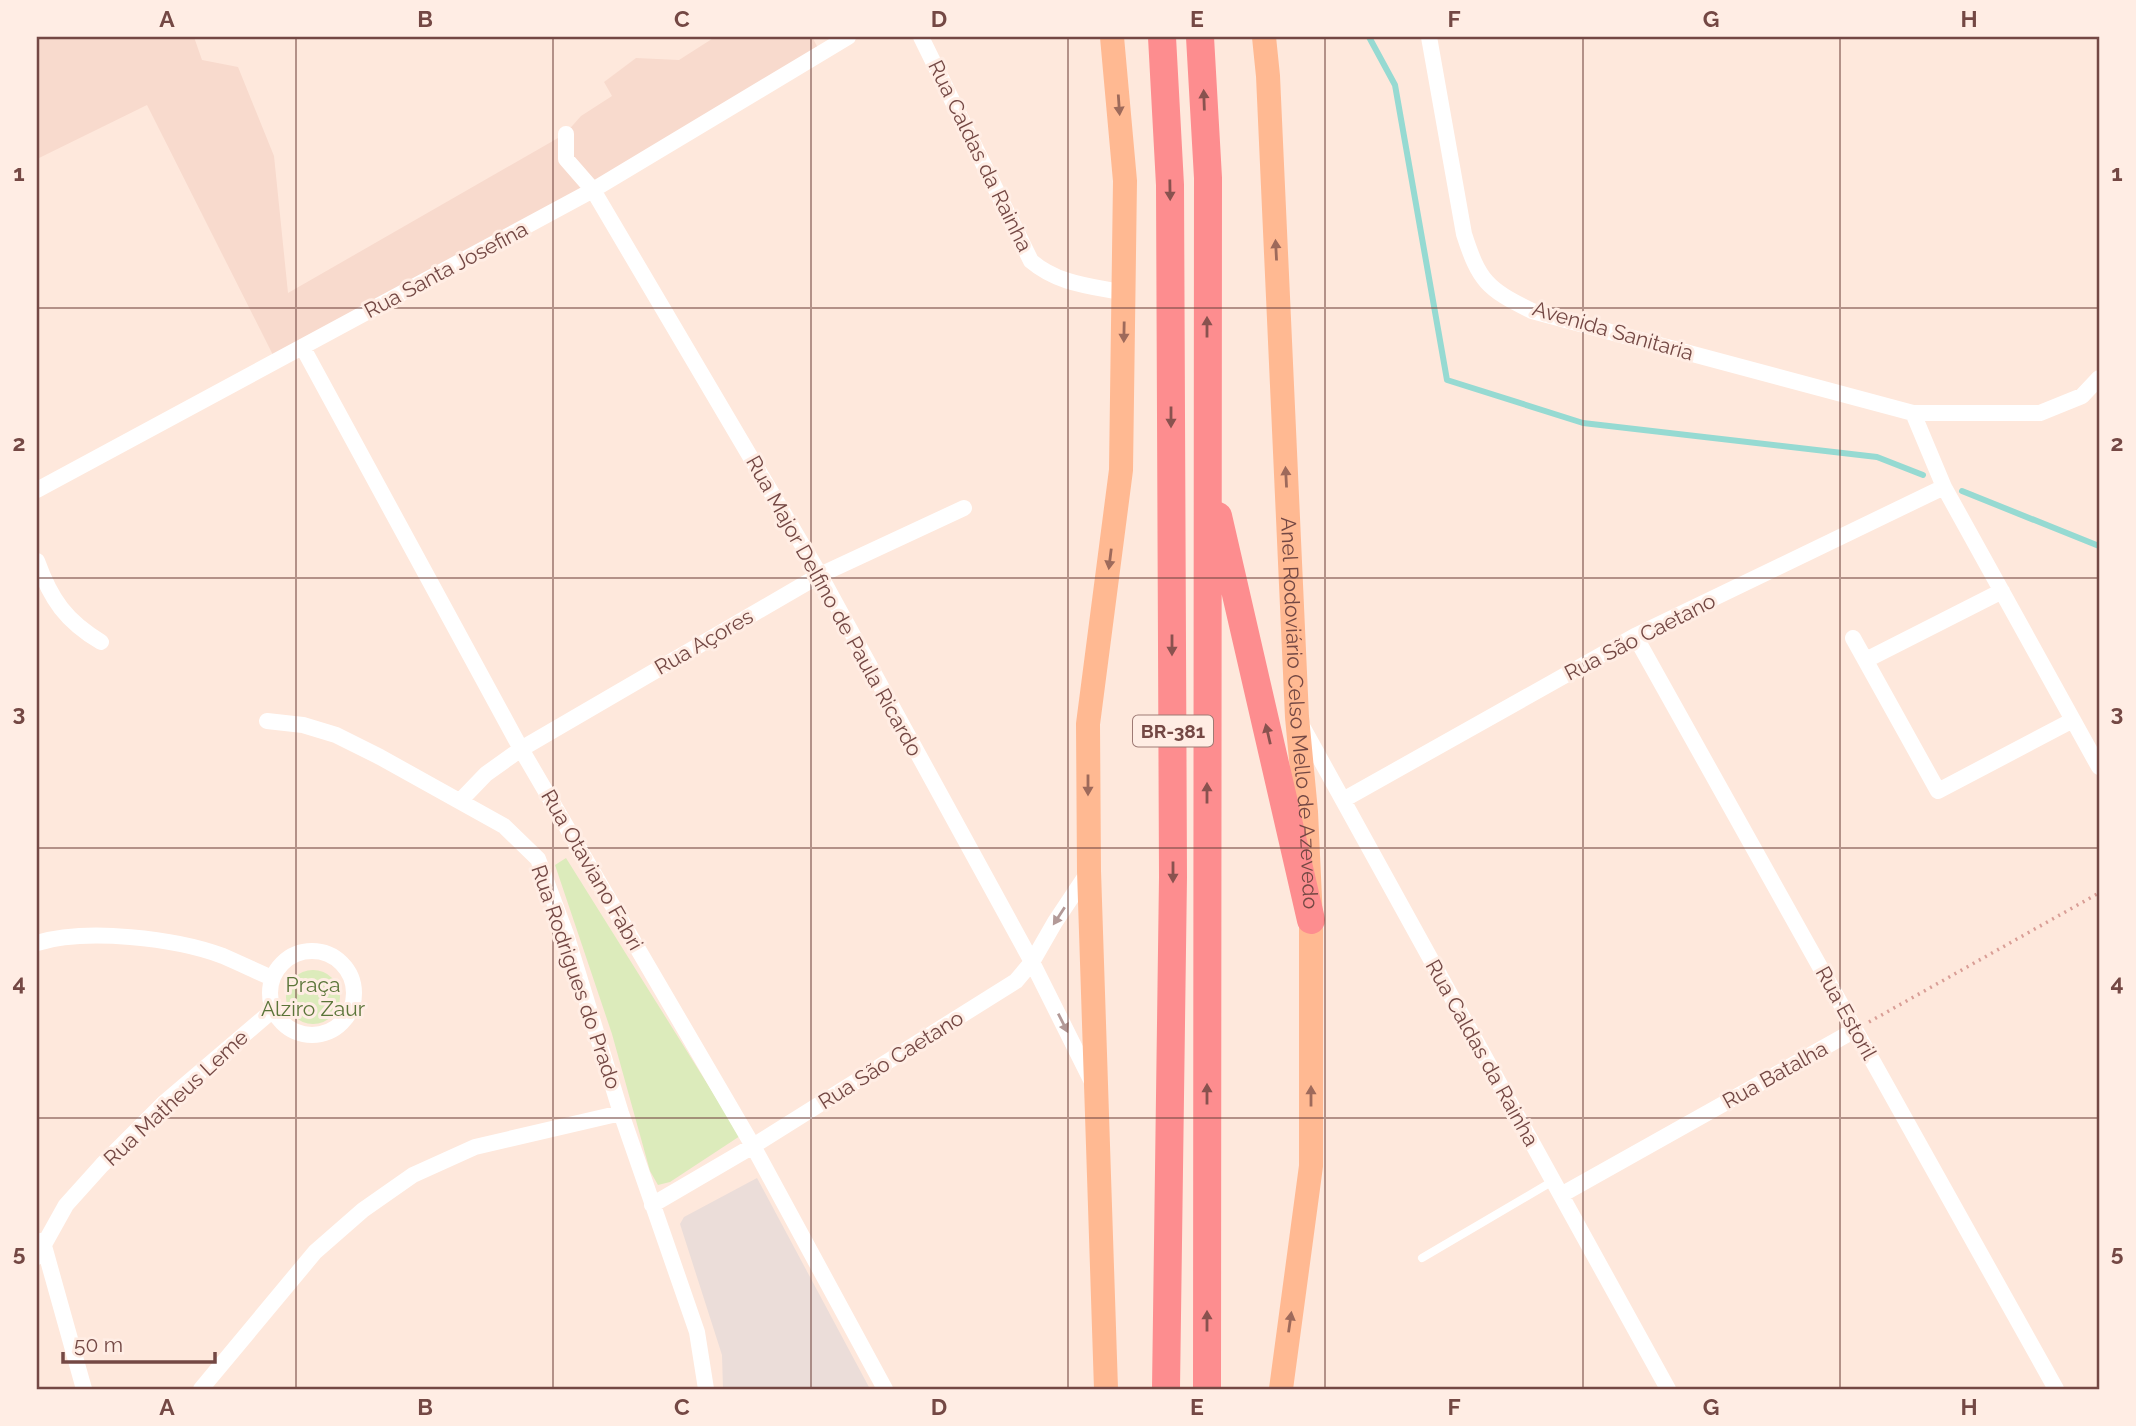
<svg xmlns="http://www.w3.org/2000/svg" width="2136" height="1426" font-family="Raleway,sans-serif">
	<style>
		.residential { fill: #f8dacd }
		.industrial { fill: #ebddd9 }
		.green { fill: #dcebbb }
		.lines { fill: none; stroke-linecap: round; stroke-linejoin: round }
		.stream { stroke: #96dad2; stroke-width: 6 }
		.path { stroke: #d99e96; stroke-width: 3.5; stroke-dasharray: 2 5; stroke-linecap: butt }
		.service { stroke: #fff; stroke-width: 8 }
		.minor { stroke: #fff; stroke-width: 16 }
		.primary { stroke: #ffb992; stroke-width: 24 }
		.motorway { stroke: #fd8d8f; stroke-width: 28 }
		.oneway { fill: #89524f }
		.oneway2 { fill: #9e6a5b }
		.oneway3 { fill: #b39a98 }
		.grid { fill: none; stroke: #744844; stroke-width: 2; stroke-opacity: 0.55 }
		.labels { text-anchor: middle; stroke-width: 6; stroke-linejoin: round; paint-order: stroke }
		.shield { fill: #ffede4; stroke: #9e7a74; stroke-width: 2 }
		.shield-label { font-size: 19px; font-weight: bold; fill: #744844 }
		.street-label { font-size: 21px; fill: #744844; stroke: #ffede4 }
		.park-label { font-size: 21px; fill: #5b7539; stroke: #ffede4 }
		.neatline { fill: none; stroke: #744844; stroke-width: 2.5 }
		.grid-label { font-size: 23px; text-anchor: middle; font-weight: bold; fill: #744844 }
	</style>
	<rect width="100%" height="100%" fill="#fee8dc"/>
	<!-- residential -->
	<path class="residential" d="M 37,37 L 194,37 L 202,60 L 238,67 L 274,156 L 288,293 L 565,134 L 581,116 L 612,96 L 604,82 L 636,58 L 679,60 L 715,37 L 812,37 L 823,57 L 276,361 L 147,105 L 37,159 Z"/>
	<!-- industrial -->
	<path class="industrial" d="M 757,1178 L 870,1389 L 723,1389 L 722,1355 L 680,1224 L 684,1217 Z"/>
	<!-- green -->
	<path class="green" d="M 566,858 L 740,1136 L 670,1182 L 658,1185 L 650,1171 L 612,1034 L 555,865 Z
		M286 997a27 27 0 1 1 54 0a27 27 0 1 1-54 0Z"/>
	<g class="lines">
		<!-- stream -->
		<path class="stream" d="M 1369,37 L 1395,85 L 1447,380 L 1583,423 L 1877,457 L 1923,475
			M 1962,491 L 2099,546"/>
		<!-- path -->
		<path class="path" d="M 1869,1022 L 2099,893"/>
		<!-- service -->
		<path class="service" d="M 1422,1258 L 1553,1181"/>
		<!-- minor -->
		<path class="minor" d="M 921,37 L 1031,261 C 1058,284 1090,286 1125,293
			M 1429,37 L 1464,234 C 1479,281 1487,289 1532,311 L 1913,413 L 1944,487 L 2099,767
			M 566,134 L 566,159 L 593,190 L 820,575 L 1032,962 L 1092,1082
			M 303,348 L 521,749 L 753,1146 L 885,1389
			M 1913,413 L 2040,413 L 2082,396 L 2099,378
			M 37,490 L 593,190 L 848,37
			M 37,561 C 51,600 66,621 101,642
			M 1635,636 L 2056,1389
			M 1853,638 L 1938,791 L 2073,720
			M 1866,660 L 2002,591
			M 267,721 L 303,725 L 336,735 L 380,757 L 504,826 L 538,859 L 566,934 L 621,1113 L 697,1332 L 706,1389
			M 1302,726 L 1668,1389
			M 1343,800 L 1635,636 L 1944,487
			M 460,801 L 486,774 L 521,749 L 820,575 L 964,508
			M 37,943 C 86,928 175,938 223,956 C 239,963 256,971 272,978
			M270 993a42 42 0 1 1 84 0a42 42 0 1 1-84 0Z
			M 1561,1195 L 1855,1030
			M 652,1205 L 753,1146 L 1016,981 L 1032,962 L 1055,922 L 1089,871
			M 40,1241 L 44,1246 L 84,1389
			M 37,1257 L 66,1205 L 102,1165 L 165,1102 L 273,1010
			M 201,1389 L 315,1252 L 363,1210 L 413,1175 L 475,1147 L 621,1113"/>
		<!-- primary -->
		<g class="primary">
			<path id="s1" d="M 1264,37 L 1268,76 L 1297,717 L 1306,812 L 1311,920 L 1311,1166 L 1281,1389"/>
			<path d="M 1106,1389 L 1089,871 L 1088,724 L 1121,470 L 1125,181 L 1112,37"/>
		</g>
		<!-- motorway -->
		<path class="motorway" d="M 1162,37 L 1170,185 L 1173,877 L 1166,1389
			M 1200,37 L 1208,178 L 1207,1389
			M 1218,516 L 1311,920"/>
	</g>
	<!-- one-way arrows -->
	<defs><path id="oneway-solid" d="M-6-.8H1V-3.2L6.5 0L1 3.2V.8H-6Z" transform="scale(1.75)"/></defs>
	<g class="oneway">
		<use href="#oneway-solid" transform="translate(1204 100) rotate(-92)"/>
		<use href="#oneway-solid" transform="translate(1170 190) rotate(89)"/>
		<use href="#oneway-solid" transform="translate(1207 327) rotate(-90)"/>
		<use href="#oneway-solid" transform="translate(1171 417) rotate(90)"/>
		<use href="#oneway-solid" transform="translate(1172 645) rotate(90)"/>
		<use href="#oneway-solid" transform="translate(1268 734) rotate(-103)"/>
		<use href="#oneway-solid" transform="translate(1207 793) rotate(-90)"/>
		<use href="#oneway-solid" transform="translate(1173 872) rotate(90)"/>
		<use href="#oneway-solid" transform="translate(1207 1094) rotate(-90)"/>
		<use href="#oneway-solid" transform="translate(1207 1321) rotate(-90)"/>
	</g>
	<g class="oneway2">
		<use href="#oneway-solid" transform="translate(1119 105) rotate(86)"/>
		<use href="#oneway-solid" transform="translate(1276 250) rotate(-93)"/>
		<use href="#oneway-solid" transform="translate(1124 332) rotate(91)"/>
		<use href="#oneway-solid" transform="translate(1286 477) rotate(-93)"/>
		<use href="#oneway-solid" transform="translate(1110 559) rotate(97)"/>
		<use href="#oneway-solid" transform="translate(1088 785) rotate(90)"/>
		<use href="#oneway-solid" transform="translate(1311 1096) rotate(-90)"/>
		<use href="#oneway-solid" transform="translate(1290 1322) rotate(-82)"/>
	</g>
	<g class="oneway3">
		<use href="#oneway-solid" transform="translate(1059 916) rotate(123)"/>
		<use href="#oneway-solid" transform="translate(1063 1023) rotate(63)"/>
	</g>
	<!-- grid -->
	<path class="grid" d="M 296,37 L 296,1389M 553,37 L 553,1389M 811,37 L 811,1389M 1068,37 L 1068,1389M 1325,37 L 1325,1389M 1583,37 L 1583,1389M 1840,37 L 1840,1389M 37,308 L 2099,308M 37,578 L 2099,578M 37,848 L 2099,848M 37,1118 L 2099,1118"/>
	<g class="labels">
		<!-- shield labels -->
		<rect class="shield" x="1133" y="715.5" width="80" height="31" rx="5"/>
		<g class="shield-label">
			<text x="1173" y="738">BR-381</text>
		</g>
		<!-- street labels -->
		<g class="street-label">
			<text transform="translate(980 156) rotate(64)" y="7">Rua Caldas da Rainha</text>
			<text transform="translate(446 270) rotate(-28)" y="7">Rua Santa Josefina</text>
			<text transform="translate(1613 331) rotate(16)" y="7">Avenida Sanitaria</text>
			<text transform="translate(834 606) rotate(61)" y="7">Rua Major Delfino de Paula Ricardo</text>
			<text transform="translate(1640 637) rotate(-27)" y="7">Rua São Caetano</text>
			<text transform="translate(704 642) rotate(-30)" y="7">Rua Açores</text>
			<text dy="7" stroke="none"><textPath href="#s1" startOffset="677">Anel Rodoviário Celso Mello de Azevedo</textPath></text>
			<text transform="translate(592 870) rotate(60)" y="7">Rua Otaviano Fabri</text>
			<text transform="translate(576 977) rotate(71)" y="7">Rua Rodrigues do Prado</text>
			<text transform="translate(1846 1013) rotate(61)" y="7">Rua Estoril</text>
			<text transform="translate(1482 1053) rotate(61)" y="7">Rua Caldas da Rainha</text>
			<text transform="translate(891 1060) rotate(-32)" y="7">Rua São Caetano</text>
			<text transform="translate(1775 1075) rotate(-29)" y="7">Rua Batalha</text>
			<text transform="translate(176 1098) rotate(-43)" y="7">Rua Matheus Leme</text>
		</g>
		<!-- park labels -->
		<g class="park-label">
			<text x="313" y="992">Praça<tspan x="313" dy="24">Alziro Zaur</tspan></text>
		</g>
	</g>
	<!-- border -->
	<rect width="2136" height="1426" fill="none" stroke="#ffede4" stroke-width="77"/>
	<!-- scale -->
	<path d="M63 1352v10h152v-10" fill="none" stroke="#744844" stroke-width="3.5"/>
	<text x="74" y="1352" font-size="21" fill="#744844" stroke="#ffede4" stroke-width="5" paint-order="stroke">50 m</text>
	<rect x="38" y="38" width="2060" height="1350" class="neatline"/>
	<g class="grid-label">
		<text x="167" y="27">A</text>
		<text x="425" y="27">B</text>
		<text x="682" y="27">C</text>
		<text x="939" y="27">D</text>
		<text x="1197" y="27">E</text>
		<text x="1454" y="27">F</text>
		<text x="1711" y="27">G</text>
		<text x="1969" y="27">H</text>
		<text x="19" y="181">1</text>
		<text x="2117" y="181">1</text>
		<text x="19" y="451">2</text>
		<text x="2117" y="451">2</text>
		<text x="19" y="721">3</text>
		<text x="2117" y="721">3</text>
		<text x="19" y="991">4</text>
		<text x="2117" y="991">4</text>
		<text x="19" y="1261">5</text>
		<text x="2117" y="1261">5</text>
		<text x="167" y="1415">A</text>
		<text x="425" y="1415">B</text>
		<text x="682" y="1415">C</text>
		<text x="939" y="1415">D</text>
		<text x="1197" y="1415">E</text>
		<text x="1454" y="1415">F</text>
		<text x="1711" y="1415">G</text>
		<text x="1969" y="1415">H</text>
	</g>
</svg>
